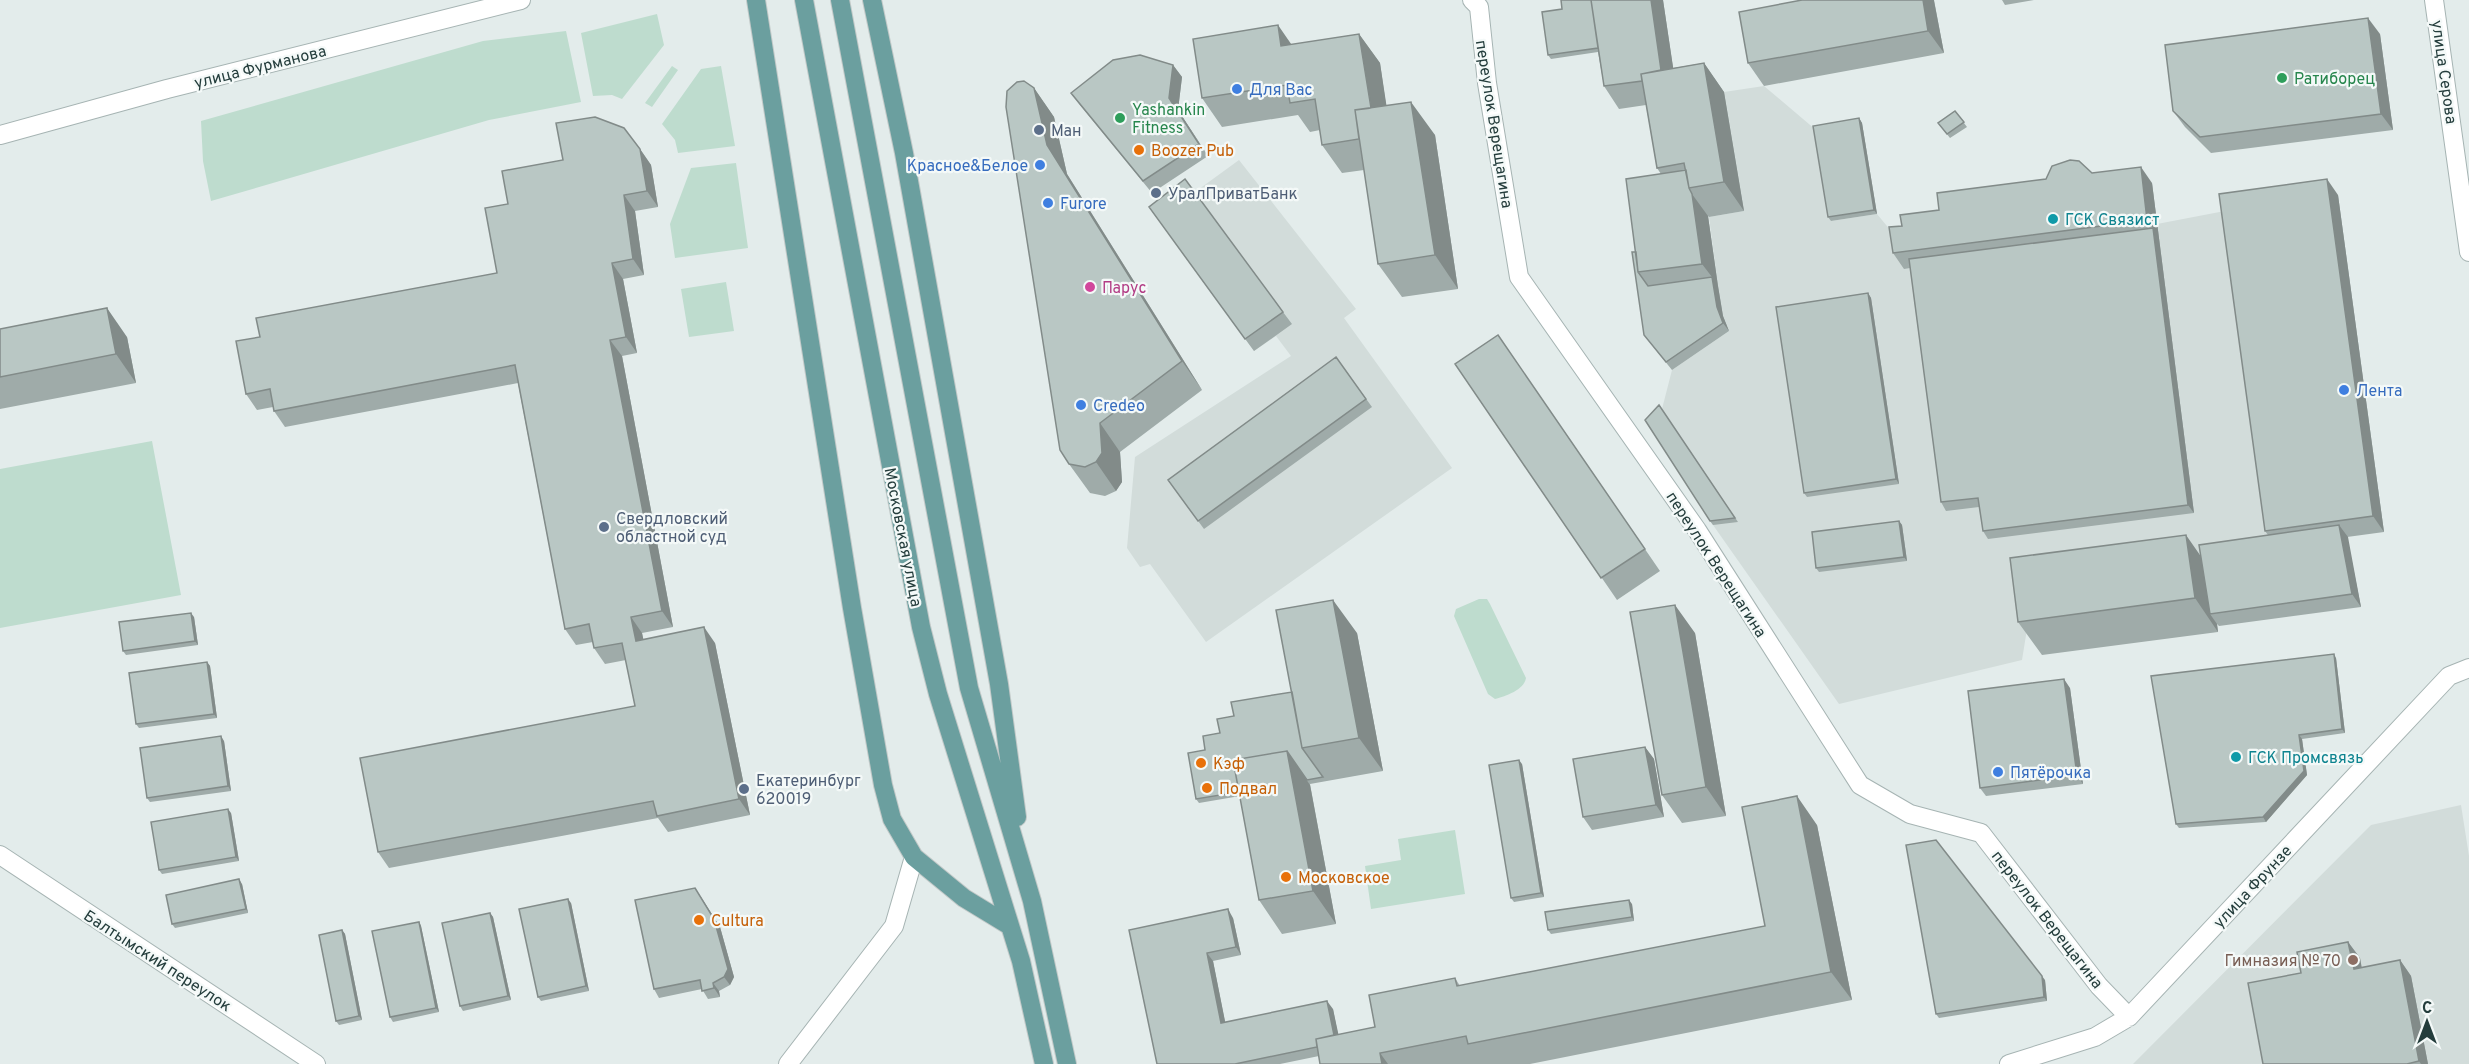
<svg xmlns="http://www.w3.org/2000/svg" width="2469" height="1064" font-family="Overpass,sans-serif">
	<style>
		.built { fill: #d2dcda }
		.green { fill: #bedcce }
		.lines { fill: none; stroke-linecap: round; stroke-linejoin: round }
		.minor-casing { stroke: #a6b4b3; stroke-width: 20 }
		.tertiary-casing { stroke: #a6b4b3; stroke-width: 20 }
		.primary-casing { stroke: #c2c9c8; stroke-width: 20 }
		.minor { stroke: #fff; stroke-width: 18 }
		.tertiary { stroke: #fff; stroke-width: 18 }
		.primary { stroke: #6b9f9f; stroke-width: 18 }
		.wall { fill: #9faba9 }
		.shaded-wall { fill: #828b89 }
		.building { fill: #b9c7c4; stroke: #828b89; stroke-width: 1.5 }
		.leisure-dot { fill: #2e9e5b; stroke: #f4f9f8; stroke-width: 2 }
		.shop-dot { fill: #3f7fe0; stroke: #f4f9f8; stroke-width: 2 }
		.service-dot { fill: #5c6f8a; stroke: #f4f9f8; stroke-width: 2 }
		.food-dot { fill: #e8710a; stroke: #f4f9f8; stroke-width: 2 }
		.culture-dot { fill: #0f9aa8; stroke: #f4f9f8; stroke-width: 2 }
		.hotel-dot { fill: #d1479c; stroke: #f4f9f8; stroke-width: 2 }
		.education-dot { fill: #8d6e63; stroke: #f4f9f8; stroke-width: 2 }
		.labels { text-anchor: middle; stroke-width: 4.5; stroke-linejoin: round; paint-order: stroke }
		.street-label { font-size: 16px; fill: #243d3c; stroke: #f4f9f8 }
		.leisure-label { font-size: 16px; fill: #27864d; stroke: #f4f9f8; text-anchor: start }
		.shop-label { font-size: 16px; fill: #366cbe; stroke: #f4f9f8; text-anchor: start }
		.service-label { font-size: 16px; fill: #4e5e75; stroke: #f4f9f8; text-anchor: start }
		.food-label { font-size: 16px; fill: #c56008; stroke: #f4f9f8; text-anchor: start }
		.culture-label { font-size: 16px; fill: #0d838f; stroke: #f4f9f8; text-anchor: start }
		.hotel-label { font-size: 16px; fill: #b23c85; stroke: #f4f9f8; text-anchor: start }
		.education-label { font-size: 16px; fill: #785e54; stroke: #f4f9f8; text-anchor: end }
	</style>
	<rect width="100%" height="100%" fill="#e3eceb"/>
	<!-- built -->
	<path class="built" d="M 1764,86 L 1816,130 L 1831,221 L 1877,214 L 1901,243 L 2103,189 L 2152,183 L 2157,224 L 2230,210 L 2276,547 L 2033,592 L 2022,660 L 1839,704 L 1713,525 L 1648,424 L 1662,409 L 1672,370 L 1729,331 L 1723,316 L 1718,286 L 1709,217 L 1744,211 L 1724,92 Z
		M 1239,160 L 1356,309 L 1344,318 L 1452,468 L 1206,642 L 1150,564 L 1140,567 L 1127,548 L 1135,457 L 1291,356 L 1276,336 L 1254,351 L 1158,219 Z
		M 2461,805 L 2469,856 L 2469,1064 L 2133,1064 L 2371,825 Z"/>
	<!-- green -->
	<path class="green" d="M 657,14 L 664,45 L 622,99 L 612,95 L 593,96 L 581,33 Z
		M 566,31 L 581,102 L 489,120 L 211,201 L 203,161 L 201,121 L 483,41 Z
		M 672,66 L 678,70 L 652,107 L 645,103 Z
		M 721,66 L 735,146 L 678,153 L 675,140 L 662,124 L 701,69 Z
		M 736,163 L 748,248 L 675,258 L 670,224 L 691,168 Z
		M 726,282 L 734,331 L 689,337 L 681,289 Z
		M 152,441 L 181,595 L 0,628 L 0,469 Z
		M 1479,599 L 1487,599 L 1490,604 L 1526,678 C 1524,690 1506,696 1495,699 L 1488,694 L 1454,616 L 1456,609 Z
		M 1455,830 L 1465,894 L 1371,909 L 1365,866 L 1401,860 L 1398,839 Z"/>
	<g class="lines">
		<defs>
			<path id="minor" d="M 1472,0 L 1479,7 L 1487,83 L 1519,277 L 1697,530 L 1860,785 L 1910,814 L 1981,833 L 2099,986 L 2129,1017
				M 0,855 L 316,1064
				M 788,1064 L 894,926 L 914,857
				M 2009,1064 L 2095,1037 L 2129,1017 L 2449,676 L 2469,668"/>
			<path id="tertiary" d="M 2434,0 L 2469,252
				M 0,135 L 167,89 L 521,0"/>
			<path id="primary" d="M 756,0 L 852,608 L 883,785 L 892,819 L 914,857 L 964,898 L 1010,926
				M 804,0 L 921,627 L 938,694 L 1021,961 L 1044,1064
				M 840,0 L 969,688 L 1032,901 L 1067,1064
				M 872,0 L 904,153 L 999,684 L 1017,817"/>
		</defs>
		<!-- minor casing -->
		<use href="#minor" class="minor-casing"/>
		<!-- tertiary casing -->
		<use href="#tertiary" class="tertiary-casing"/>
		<!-- primary casing -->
		<use href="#primary" class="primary-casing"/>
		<!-- minor -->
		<use href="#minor" class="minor"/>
		<!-- tertiary -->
		<use href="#tertiary" class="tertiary"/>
		<!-- primary -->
		<use href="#primary" class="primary"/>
	</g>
	<!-- wall -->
	<path class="wall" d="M 1561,0 L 1663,0 L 1673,68 L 1704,63 L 1724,92 L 1744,211 L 1709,217 L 1708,216 L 1718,286 L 1723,316 L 1729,331 L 1672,370 L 1644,335 L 1636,252 L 1661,174 L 1657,168 L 1646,105 L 1619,109 L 1604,86 L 1598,52 L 1551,59 L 1548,55 L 1562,9 Z
		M 1802,0 L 1934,0 L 1944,53 L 1764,86 L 1748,63 Z
		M 2002,0 L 2034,0 L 2005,5 Z
		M 1359,34 L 1380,63 L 1386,105 L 1435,135 L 1458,289 L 1402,297 L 1378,264 L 1364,170 L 1342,173 L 1322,145 L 1320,130 L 1310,132 L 1298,115 L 1222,127 L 1202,98 L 1292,45 Z
		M 2380,34 L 2393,130 L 2211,153 L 2185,127 L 2173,111 Z
		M 1173,65 L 1182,77 L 1178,110 L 1208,156 L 1152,193 L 1080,105 L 1071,93 Z
		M 1034,88 L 1054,117 L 1067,174 L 1202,390 L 1120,452 L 1122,482 L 1116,491 L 1105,496 L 1090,493 L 1069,464 Z
		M 1955,111 L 1967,127 L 1950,138 L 1938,123 Z
		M 1859,118 L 1862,123 L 1877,214 L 1831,221 L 1828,217 Z
		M 640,149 L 651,165 L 658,207 L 635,211 L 644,275 L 623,279 L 637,353 L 622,356 L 673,627 L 642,633 L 643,639 L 715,643 L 750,815 L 668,832 L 658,818 L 389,868 L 378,852 L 635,706 L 626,660 L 605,664 L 594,648 L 593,642 L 576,645 L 565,629 L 518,383 L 285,427 L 274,411 L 273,407 L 257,410 L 246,394 L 260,337 L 497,273 L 508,204 Z
		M 2092,173 L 2152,183 L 2194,513 L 1988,539 L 1983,531 L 1979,507 L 1946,511 L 1941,502 L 1910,268 L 1904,269 L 1893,253 L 1902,226 L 1939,210 Z
		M 2338,195 L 2384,532 L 2347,537 L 2361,607 L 2219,626 L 2217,624 L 2218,632 L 2042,655 L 2018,622 L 2201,556 L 2268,535 L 2265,531 Z
		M 1149,207 L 1283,312 L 1292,324 L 1254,351 Z
		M 1868,293 L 1871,298 L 1899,484 L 1807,497 L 1804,493 Z
		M 0,329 L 127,337 L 136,383 L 0,409 Z
		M 1498,335 L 1660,571 L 1617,600 L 1455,364 Z
		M 1336,357 L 1372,407 L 1204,529 L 1168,480 Z
		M 1659,405 L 1738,522 L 1713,525 L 1710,521 Z
		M 1899,521 L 1902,525 L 1907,561 L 1819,572 L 1816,568 Z
		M 194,617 L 198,645 L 126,655 L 123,651 Z
		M 1357,633 L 1383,771 L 1310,784 L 1336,924 L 1282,934 L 1259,900 L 1240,796 L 1199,803 L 1196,799 L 1205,750 L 1234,716 L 1292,692 Z
		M 1695,633 L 1726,816 L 1682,823 L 1662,795 Z
		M 2336,658 L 2345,733 L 2302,739 L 2307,775 L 2266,822 L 2179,828 L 2176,824 Z
		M 207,662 L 210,666 L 217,718 L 139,728 L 136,724 Z
		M 2070,688 L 2083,784 L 1986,796 L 1980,788 Z
		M 224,741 L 231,791 L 150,802 L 147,798 Z
		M 1645,747 L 1654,759 L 1664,817 L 1592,830 L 1583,817 Z
		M 1522,764 L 1544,897 L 1514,902 L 1511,898 Z
		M 231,813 L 239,861 L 162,874 L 159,870 Z
		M 1817,825 L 1852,1000 L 1530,1064 L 1320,1064 L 1319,1056 L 1280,1064 L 1157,1064 L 1129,930 L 1233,918 L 1241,955 L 1213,961 L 1225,1022 L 1333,1009 L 1338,1035 L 1375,1027 L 1455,978 L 1460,986 L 1765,926 Z
		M 242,884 L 248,913 L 175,928 L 172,924 Z
		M 701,897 L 720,927 L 734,977 L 730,985 L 719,991 L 720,997 L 708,999 L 702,989 L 659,998 L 654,989 Z
		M 571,903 L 589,991 L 541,1001 L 538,997 Z
		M 1632,904 L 1634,921 L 1551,934 L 1548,930 Z
		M 490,913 L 493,917 L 511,1000 L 463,1011 L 460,1006 Z
		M 419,922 L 421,926 L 439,1012 L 393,1022 L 390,1017 Z
		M 342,930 L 345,934 L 362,1020 L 339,1025 L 336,1021 Z
		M 2348,942 L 2360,958 L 2361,968 L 2400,960 L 2411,976 L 2428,1064 L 2263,1064 L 2301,973 Z
		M 2045,980 L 2047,1001 L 1939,1018 L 1936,1014 Z"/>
	<!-- shaded-wall -->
	<path class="shaded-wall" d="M 1651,0 L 1663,0 L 1678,100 L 1662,78 Z
		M 1923,0 L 1934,0 L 1934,1 L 1944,53 L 1928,31 Z
		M 2368,18 L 2380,34 L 2393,130 L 2381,114 Z
		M 1278,25 L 1298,54 L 1281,46 Z
		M 1359,34 L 1380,63 L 1392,142 L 1372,113 Z
		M 1704,63 L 1724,92 L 1744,211 L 1724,182 Z
		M 1173,65 L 1182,77 L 1178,110 L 1208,156 L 1169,98 Z
		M 1034,88 L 1054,117 L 1067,174 L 1202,390 L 1182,361 L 1047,145 Z
		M 1411,102 L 1435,135 L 1458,289 L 1435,255 Z
		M 1859,118 L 1862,123 L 1877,214 L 1874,210 Z
		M 640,149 L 651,165 L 658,207 L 647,191 Z
		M 2141,167 L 2152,183 L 2194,513 L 2188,505 L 2153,228 L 2147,220 Z
		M 2327,179 L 2338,195 L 2384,532 L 2373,516 Z
		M 1692,194 L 1708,216 L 1718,286 L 1723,316 L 1729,331 L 1723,323 L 1717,307 L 1712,277 L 1702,264 Z
		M 624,195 L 635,211 L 644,275 L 633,259 Z
		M 612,263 L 623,279 L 637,353 L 626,337 Z
		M 1868,293 L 1871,298 L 1899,484 L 1896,479 Z
		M 107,308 L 127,337 L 136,383 L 116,354 Z
		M 610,340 L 622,356 L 673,627 L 662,611 Z
		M 1100,423 L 1120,452 L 1122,482 L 1116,491 L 1096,462 Z
		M 1899,521 L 1902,525 L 1907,561 L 1904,557 Z
		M 2339,525 L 2348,537 L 2361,607 L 2352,594 Z
		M 2186,535 L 2209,568 L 2210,614 L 2217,624 L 2218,632 L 2195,598 Z
		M 1333,600 L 1357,633 L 1383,771 L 1359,738 Z
		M 1675,605 L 1695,633 L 1726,816 L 1706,787 Z
		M 191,613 L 194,617 L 198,645 L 195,641 Z
		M 631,617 L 642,633 L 647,656 L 636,641 Z
		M 704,627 L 715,643 L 750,815 L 739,799 Z
		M 2334,654 L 2336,658 L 2345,733 L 2342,729 Z
		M 207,662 L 210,666 L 217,718 L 214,714 Z
		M 2064,679 L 2070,688 L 2083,784 L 2077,775 Z
		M 2299,735 L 2302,739 L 2307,775 L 2266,822 L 2263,817 Z
		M 221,736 L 224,741 L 231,791 L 228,786 Z
		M 1645,747 L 1654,759 L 1664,817 L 1656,805 Z
		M 1287,751 L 1310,785 L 1336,924 L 1313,891 Z
		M 1519,760 L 1522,764 L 1544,897 L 1541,893 Z
		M 1797,796 L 1817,825 L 1852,1000 L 1831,972 Z
		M 228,809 L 231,813 L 239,861 L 236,857 Z
		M 239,879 L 242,884 L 248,913 L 246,909 Z
		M 695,888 L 720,927 L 734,977 L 730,985 L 724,977 Z
		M 568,899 L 571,903 L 589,991 L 586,986 Z
		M 1629,900 L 1632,904 L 1634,921 L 1632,917 Z
		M 1228,909 L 1233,918 L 1241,955 L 1236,947 Z
		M 490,913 L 493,917 L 511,1000 L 508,996 Z
		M 419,922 L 421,926 L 439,1012 L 436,1008 Z
		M 342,930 L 345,934 L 362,1020 L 359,1016 Z
		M 2348,942 L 2360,958 L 2365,985 L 2354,969 Z
		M 1207,953 L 1213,961 L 1227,1031 L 1221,1023 Z
		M 2400,960 L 2411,976 L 2428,1064 L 2421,1064 L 2419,1061 Z
		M 2042,976 L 2045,980 L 2047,1001 L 2044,997 Z
		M 713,983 L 719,991 L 720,997 L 714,988 Z
		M 1327,1001 L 1333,1009 L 1342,1051 L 1336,1043 Z
		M 1380,1053 L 1388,1064 L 1382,1064 Z"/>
	<!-- building -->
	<path class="building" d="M 1561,0 L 1591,0 L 1598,48 L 1548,55 L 1542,12 L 1562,9 Z
		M 1591,0 L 1651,0 L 1661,70 L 1641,74 L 1642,81 L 1604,86 Z
		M 1802,0 L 1923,0 L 1928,31 L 1748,63 L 1739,12 Z
		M 2368,18 L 2381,114 L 2200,137 L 2173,111 L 2165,45 Z
		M 1278,25 L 1281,46 L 1359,34 L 1371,108 L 1355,110 L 1359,139 L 1322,145 L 1315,99 L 1290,103 L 1287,85 L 1202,98 L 1193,39 Z
		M 1140,55 L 1173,65 L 1169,98 L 1199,144 L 1143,181 L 1071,93 L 1113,60 Z
		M 1704,63 L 1724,182 L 1689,188 L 1684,163 L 1657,168 L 1641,74 Z
		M 1024,81 L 1034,88 L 1047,145 L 1182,361 L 1100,423 L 1102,453 L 1096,462 L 1085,467 L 1069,464 L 1060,450 L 1006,107 L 1007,91 L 1017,82 Z
		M 1411,102 L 1435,255 L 1378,264 L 1355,110 Z
		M 1955,111 L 1964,122 L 1947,134 L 1938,123 Z
		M 595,117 L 624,128 L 640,149 L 647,191 L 624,195 L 633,259 L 612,263 L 626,337 L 610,340 L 662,611 L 631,617 L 636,641 L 704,627 L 739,799 L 657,816 L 653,801 L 378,852 L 360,758 L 635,706 L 622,643 L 594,648 L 589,624 L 565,629 L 515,365 L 274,411 L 270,389 L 246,394 L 236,341 L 260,337 L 256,318 L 497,273 L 485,208 L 508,204 L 502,171 L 563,160 L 556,123 Z
		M 1859,118 L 1874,210 L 1828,217 L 1813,126 Z
		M 2070,160 L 2079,161 L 2092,173 L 2141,167 L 2147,220 L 1893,253 L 1889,227 L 1902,226 L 1900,215 L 1939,210 L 1937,193 L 2046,179 L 2052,166 Z
		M 1686,170 L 1689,188 L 1692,194 L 1702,264 L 1638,272 L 1626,179 Z
		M 1185,179 L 1283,312 L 1245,339 L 1149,207 Z
		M 2327,179 L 2373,516 L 2265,531 L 2219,194 Z
		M 2153,228 L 2188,505 L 1983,531 L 1978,498 L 1941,502 L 1909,259 Z
		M 1632,252 L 1636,252 L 1638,272 L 1648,286 L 1712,277 L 1717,307 L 1723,323 L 1666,362 L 1644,335 Z
		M 1868,293 L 1896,479 L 1804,493 L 1776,307 Z
		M 107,308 L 116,354 L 0,377 L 0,329 Z
		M 1498,335 L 1645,549 L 1601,578 L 1455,364 Z
		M 1336,357 L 1366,399 L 1198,521 L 1168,480 Z
		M 1659,405 L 1735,518 L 1710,521 L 1645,420 Z
		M 1899,521 L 1904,557 L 1816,568 L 1812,532 Z
		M 2339,525 L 2352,594 L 2210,614 L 2199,545 Z
		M 2186,535 L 2195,598 L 2018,622 L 2010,558 Z
		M 1333,600 L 1359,738 L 1302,748 L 1276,610 Z
		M 1675,605 L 1706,787 L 1662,795 L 1630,612 Z
		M 191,613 L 195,641 L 123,651 L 119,622 Z
		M 2334,654 L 2342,729 L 2299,735 L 2304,771 L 2263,817 L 2176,824 L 2151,676 Z
		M 207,662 L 214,714 L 136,724 L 129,673 Z
		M 2064,679 L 2077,775 L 1980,788 L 1968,691 Z
		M 1292,692 L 1302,748 L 1323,777 L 1307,780 L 1287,751 L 1233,760 L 1239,792 L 1196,799 L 1188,753 L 1205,750 L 1203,736 L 1220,733 L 1217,719 L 1234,716 L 1231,702 Z
		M 221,736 L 228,786 L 147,798 L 140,748 Z
		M 1645,747 L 1656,805 L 1583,817 L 1573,759 Z
		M 1287,751 L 1313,891 L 1259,900 L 1233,760 Z
		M 1519,760 L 1541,893 L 1511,898 L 1489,765 Z
		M 1797,796 L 1831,972 L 1468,1044 L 1466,1036 L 1380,1053 L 1382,1064 L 1320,1064 L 1316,1039 L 1375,1027 L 1369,995 L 1455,978 L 1457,986 L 1765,926 L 1742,807 Z
		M 228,809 L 236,857 L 159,870 L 151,822 Z
		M 1936,840 L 2042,976 L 2044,997 L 1936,1014 L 1906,845 Z
		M 239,879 L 246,909 L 172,924 L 166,895 Z
		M 695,888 L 714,919 L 728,969 L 724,977 L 713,983 L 714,988 L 702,991 L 700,980 L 654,989 L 635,900 Z
		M 568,899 L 586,986 L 538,997 L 519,909 Z
		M 1629,900 L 1632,917 L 1548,930 L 1545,912 Z
		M 1228,909 L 1236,947 L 1207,953 L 1221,1023 L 1327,1001 L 1334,1035 L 1316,1039 L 1317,1047 L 1235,1064 L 1157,1064 L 1129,930 Z
		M 490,913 L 508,996 L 460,1006 L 442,923 Z
		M 419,922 L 436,1008 L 390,1017 L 372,931 Z
		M 342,930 L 359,1016 L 336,1021 L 319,935 Z
		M 2348,942 L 2354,969 L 2400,960 L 2419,1061 L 2407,1064 L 2263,1064 L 2248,983 L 2301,973 L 2297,952 Z"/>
	<!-- markers -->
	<g class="leisure-dot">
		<circle cx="2282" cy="78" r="6"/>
		<circle cx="1120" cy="118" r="6"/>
	</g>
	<g class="shop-dot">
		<circle cx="1237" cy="89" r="6"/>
		<circle cx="1040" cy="165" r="6"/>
		<circle cx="1048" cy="203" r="6"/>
		<circle cx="2344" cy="390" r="6"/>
		<circle cx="1081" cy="405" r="6"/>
		<circle cx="1998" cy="772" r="6"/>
	</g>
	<g class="service-dot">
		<circle cx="1039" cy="130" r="6"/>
		<circle cx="1156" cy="193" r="6"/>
		<circle cx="604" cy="527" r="6"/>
		<circle cx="744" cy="789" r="6"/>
	</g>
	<g class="food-dot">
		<circle cx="1139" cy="150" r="6"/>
		<circle cx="1201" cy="763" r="6"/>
		<circle cx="1207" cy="788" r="6"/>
		<circle cx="1286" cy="877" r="6"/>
		<circle cx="699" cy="920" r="6"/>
	</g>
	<g class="culture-dot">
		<circle cx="2053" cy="219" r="6"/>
		<circle cx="2236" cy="757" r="6"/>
	</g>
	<circle class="hotel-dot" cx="1090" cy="287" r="6"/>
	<circle class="education-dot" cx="2353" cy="960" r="6"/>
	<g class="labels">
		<!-- street labels -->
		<g class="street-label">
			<text transform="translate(260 66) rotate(-14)" y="6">улица Фурманова</text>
			<text transform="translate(2445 72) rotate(82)" y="6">улица Серова</text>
			<text transform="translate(1495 124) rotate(81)" y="6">переулок Верещагина</text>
			<text transform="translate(904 537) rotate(79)" y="6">Московская улица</text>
			<text transform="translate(1717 564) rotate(57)" y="6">переулок Верещагина</text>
			<text transform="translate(2252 886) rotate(-47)" y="6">улица Фрунзе</text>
			<text transform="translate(2048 919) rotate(52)" y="6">переулок Верещагина</text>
			<text transform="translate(158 960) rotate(33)" y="6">Балтымский переулок</text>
		</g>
		<!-- leisure labels -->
		<g class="leisure-label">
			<text x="2294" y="84">Ратиборец</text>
			<text x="1132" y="115">Yashankin<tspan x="1132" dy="18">Fitness</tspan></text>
		</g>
		<!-- shop labels -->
		<g class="shop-label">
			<text x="1249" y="95">Для Вас</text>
			<text x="1028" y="171" text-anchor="end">Красное&amp;Белое</text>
			<text x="1060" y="209">Furore</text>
			<text x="2356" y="396">Лента</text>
			<text x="1093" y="411">Credeo</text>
			<text x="2010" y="778">Пятёрочка</text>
		</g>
		<!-- service labels -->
		<g class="service-label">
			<text x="1051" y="136">Ман</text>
			<text x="1168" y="199">УралПриватБанк</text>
			<text x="616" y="524">Свердловский<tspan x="616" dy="18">областной суд</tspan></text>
			<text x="756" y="786">Екатеринбург<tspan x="756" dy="18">620019</tspan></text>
		</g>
		<!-- food labels -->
		<g class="food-label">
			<text x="1151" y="156">Boozer Pub</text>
			<text x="1213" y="769">Кэф</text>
			<text x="1219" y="794">Подвал</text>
			<text x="1298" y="883">Московское</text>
			<text x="711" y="926">Cultura</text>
		</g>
		<!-- culture labels -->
		<g class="culture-label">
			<text x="2065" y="225">ГСК Связист</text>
			<text x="2248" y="763">ГСК Промсвязь</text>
		</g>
		<!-- hotel labels -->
		<g class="hotel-label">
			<text x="1102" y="293">Парус</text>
		</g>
		<!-- education labels -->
		<g class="education-label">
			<text x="2341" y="966">Гимназия № 70</text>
		</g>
	</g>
	<!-- north arrow -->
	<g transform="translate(2427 1022)" stroke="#f4f9f8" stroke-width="4.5" paint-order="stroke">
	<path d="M0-4.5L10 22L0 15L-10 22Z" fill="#243d3c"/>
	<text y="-9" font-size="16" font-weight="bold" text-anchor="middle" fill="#243d3c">С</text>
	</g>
</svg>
